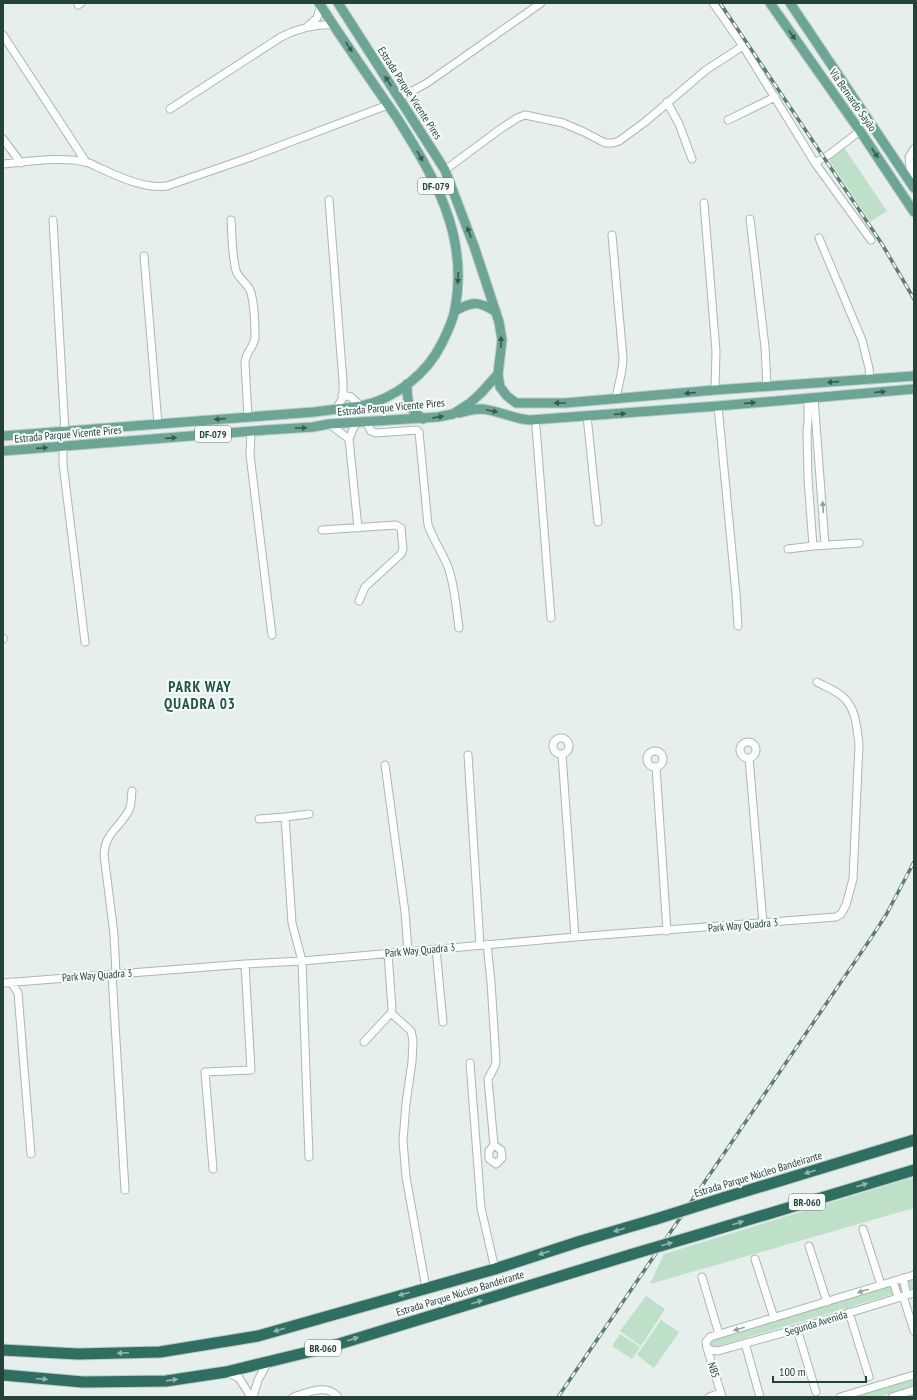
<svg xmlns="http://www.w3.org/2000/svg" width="917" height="1400" font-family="'PT Sans Narrow',sans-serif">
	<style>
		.green { fill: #bfe0c8 }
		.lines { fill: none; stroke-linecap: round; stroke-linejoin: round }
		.minor-casing { stroke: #a8b8b2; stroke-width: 9 }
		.major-casing { stroke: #c2cac8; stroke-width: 11 }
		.highway-casing { stroke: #c2cac8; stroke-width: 13 }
		.minor { stroke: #fff; stroke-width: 7 }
		.major { stroke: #6aa596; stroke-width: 9 }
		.highway { stroke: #2f6f62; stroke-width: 11 }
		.rail-casing { stroke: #5f7d75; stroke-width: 3.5 }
		.rail { stroke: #f7fbf9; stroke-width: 2; stroke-dasharray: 6; stroke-linecap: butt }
		.highway-bridge-casing { stroke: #c2cac8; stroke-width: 13; stroke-linecap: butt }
		.highway-bridge { stroke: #2f6f62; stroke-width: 11 }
		.oneway { fill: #365b51 }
		.oneway2 { fill: #92a09c }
		.oneway3 { fill: #93b5ae }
		.labels { text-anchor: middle; stroke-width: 4; stroke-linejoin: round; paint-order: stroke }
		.shield { fill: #f7fbf9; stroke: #637a73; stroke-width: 1 }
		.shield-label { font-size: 10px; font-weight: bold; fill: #24423a }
		.street-label { font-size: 11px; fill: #24423a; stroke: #f7fbf9 }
		.district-label { font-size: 15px; font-weight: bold; letter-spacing: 1px; fill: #1f5548; stroke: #f7fbf9 }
	</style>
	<rect width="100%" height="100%" fill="#e6efeb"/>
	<!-- green -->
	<path class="green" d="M 843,146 L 887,211 L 870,222 L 827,157 Z
		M 914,1177 L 914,1208 L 650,1284 L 664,1254 Z
		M 914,1277 L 914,1288 L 712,1348 L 709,1339 Z
		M 646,1296 L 665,1309 L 641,1346 L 620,1331 Z
		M 661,1320 L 679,1332 L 654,1368 L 637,1355 Z
		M 620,1334 L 640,1347 L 632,1359 L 612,1346 Z
		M 914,1376 L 914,1386 L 879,1397 L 844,1397 Z"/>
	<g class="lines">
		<defs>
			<path id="minor" d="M 713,3 L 743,46 L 815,163 L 871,240
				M 78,5 L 81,3
				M 308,26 L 317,18 L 321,5
				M 3,35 L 86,162
				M 399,98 L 427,83 L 541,3
				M 667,102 L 679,124 L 692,159
				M 170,109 L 281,37 C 297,29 315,24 333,25
				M 728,120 L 775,97
				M 3,139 L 21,163
				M 914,149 L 909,157 L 911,174 L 914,182
				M 815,163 L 830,154 L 860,131
				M 3,164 C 26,162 63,156 85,162 C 91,163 97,167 102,169 C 122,178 145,189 167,186 L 248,158 L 388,105
				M 445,170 L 499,130 L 517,118 L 525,115 L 563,123 L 584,132 L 605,143 L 613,143 L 619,141 L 645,122 L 706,70 L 743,46
				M 329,200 L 343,382 L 343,397 L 337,408
				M 704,203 L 716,351 L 715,390
				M 750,219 L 765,347 L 767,386
				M 53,220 L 65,432
				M 231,220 C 232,233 232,262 237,273 C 240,279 247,284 250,290 C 254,300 255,325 255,336 C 255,346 246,352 245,362 L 248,417
				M 612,235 L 623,358 C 623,372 618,385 616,399
				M 819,238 L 862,340 L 869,368 L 870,380
				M 144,256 L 158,424
				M 342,395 L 351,397 L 361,406
				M 808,398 L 808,421 L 807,432 L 808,479 L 813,546
				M 814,398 L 825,545
				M 718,406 L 736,594 L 738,626
				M 587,416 L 598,522
				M 356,422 L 349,439 L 358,528
				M 366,422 L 371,431 L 376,433 L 417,430 L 419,432 L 428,525 C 433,539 442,552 448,567 C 455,586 456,608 459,628
				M 329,424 L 349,439
				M 536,427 L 551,618
				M 251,431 L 250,455 L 272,635
				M 63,446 L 63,464 L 85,642
				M 322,530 L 396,525 L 401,528 L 403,549 L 401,554 L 365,587 L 359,601
				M 788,549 L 813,546 L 859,543
				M 3,638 L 3,639
				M553 746a8 8 0 1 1 16 0a8 8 0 1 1-16 0Z
				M740 750a8 8 0 1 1 16 0a8 8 0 1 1-16 0Z
				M647 759a8 8 0 1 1 16 0a8 8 0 1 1-16 0Z
				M 562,754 L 575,937
				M 468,755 L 480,945
				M 749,758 L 763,923
				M 385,765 L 405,912 L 408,951
				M 656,767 L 667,931
				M 259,819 L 285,817
				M 487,944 L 491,982 L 496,1061 L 495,1066 L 488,1079 L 494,1145 L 489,1151 L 489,1159 L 496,1164 L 502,1158 L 501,1150 L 494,1145
				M 436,949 L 443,1022
				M 112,974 L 125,1190
				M 116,974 L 114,934 L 104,855 C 105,832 120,828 129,810 C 132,804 131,797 132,791
				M 11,982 L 18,993 L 31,1154
				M 3,983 L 245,964 L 302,961 L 575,937 L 836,917 L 841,914 L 846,905 L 853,879 L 859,744 C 857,729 856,710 845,699 C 838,691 826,687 817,682
				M 391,1013 L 411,1031 L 413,1040 L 412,1062 L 406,1103 L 403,1141 L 406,1177 L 426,1288
				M 364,1042 L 391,1013 L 392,1009 L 388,953
				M 470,1063 L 481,1208 L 495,1269
				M 309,1157 L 302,961 L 292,923 L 285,817 L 309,814
				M 213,1169 L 205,1072 L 251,1070 L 245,964
				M 863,1229 L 881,1285
				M 809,1246 L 827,1302
				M 755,1259 L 774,1318
				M 702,1277 L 719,1334
				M 903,1278 L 907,1295
				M 893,1281 L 898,1297
				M 903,1296 L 914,1331
				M 849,1312 L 869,1377
				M 797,1329 L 816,1392
				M 745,1343 L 760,1397
				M 707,1348 L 711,1350 L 718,1351 L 797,1329 L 914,1293
				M 228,1373 L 239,1378 L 251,1397
				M 253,1397 L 258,1380 L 268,1362
				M 293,1397 C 307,1393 327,1383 338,1397
				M 709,1397 L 721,1393
				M 722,1397 L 707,1348 L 706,1342 L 710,1337 L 914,1275
				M 840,1397 L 914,1375
				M 892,1397 L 914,1390"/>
			<path id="major" d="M 770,3 L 860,131 L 914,212
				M 790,3 L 914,188
				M 455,311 C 473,301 479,301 496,312
				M 498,374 L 500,387 L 507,396 L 516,403 L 565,403 L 715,390 L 914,376
				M 407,384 C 407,403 408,408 423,419
				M 459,413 C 466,411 473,409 481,409 C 498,410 513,419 530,420 L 718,406 L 914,389
				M 3,436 L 314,412 L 361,406 C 395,399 427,374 442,343 C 447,333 453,321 455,309 C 469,236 435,178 397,118 C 371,80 344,42 319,3
				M 3,451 L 266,430 L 313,427 L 329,424 L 438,417 L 453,414 L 470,403 L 481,393 L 498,374 L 502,340 L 499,322 L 475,249 L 445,170 L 338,3"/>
			<path id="highway" d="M 723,1198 L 914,1140
				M 701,1234 L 914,1170
				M 3,1350 L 78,1354 L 160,1352 L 258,1336 L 495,1269 L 581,1241 L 656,1219
				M 3,1375 L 83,1382 L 166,1381 L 226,1372 L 329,1347 L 633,1254"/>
		</defs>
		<!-- minor casing -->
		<use href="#minor" class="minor-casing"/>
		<!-- major casing -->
		<use href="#major" class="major-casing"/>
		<!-- highway casing -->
		<use href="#highway" class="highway-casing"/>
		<!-- minor -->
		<use href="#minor" class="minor"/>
		<!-- major -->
		<use href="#major" class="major"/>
		<!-- highway -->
		<use href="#highway" class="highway"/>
		<defs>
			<path id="rail" d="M 720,3 L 882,244 L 914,299
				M 558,1397 L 869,941 L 886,915 L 914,862"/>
		</defs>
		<!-- rail casing -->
		<use href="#rail" class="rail-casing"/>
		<!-- rail -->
		<use href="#rail" class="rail"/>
		<defs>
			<path id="highway-bridge" d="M 656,1219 L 723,1198
				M 633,1254 L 701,1234"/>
		</defs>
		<!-- highway-bridge casing -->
		<use href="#highway-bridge" class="highway-bridge-casing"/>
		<!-- highway-bridge -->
		<use href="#highway-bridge" class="highway-bridge"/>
	</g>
	<!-- one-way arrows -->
	<defs><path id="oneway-solid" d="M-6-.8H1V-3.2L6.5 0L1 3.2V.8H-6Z"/></defs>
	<g class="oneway">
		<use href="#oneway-solid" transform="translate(792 35) rotate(55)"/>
		<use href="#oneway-solid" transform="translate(349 47) rotate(56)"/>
		<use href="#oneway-solid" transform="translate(388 81) rotate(-123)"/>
		<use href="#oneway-solid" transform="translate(875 153) rotate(56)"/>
		<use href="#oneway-solid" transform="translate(420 156) rotate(60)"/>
		<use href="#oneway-solid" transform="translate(469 232) rotate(-110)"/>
		<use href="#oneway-solid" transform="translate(458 278) rotate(93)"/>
		<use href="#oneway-solid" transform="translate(501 342) rotate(-89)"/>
		<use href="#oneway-solid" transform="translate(833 382) rotate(176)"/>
		<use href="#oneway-solid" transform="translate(880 392) rotate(-5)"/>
		<use href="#oneway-solid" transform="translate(690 393) rotate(175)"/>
		<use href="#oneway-solid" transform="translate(560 403) rotate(180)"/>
		<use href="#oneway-solid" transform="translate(750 403) rotate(-5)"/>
		<use href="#oneway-solid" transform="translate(492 411) rotate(12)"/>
		<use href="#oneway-solid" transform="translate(620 414) rotate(-4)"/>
		<use href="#oneway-solid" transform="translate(438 417) rotate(-9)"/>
		<use href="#oneway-solid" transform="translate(220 419) rotate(175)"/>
		<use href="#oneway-solid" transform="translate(301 428) rotate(-3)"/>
		<use href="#oneway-solid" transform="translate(171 438) rotate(-5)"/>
		<use href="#oneway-solid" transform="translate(42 448) rotate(-4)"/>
	</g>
	<g class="oneway2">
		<use href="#oneway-solid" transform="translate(823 507) rotate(-94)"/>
		<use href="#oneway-solid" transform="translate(863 1291) rotate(162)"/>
		<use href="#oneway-solid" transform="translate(739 1329) rotate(164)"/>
	</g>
	<g class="oneway3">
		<use href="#oneway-solid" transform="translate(810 1172) rotate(163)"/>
		<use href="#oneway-solid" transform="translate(862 1185) rotate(-17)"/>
		<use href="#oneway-solid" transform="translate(738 1223) rotate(-17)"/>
		<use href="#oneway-solid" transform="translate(619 1230) rotate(164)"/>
		<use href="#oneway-solid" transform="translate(667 1244) rotate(-16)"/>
		<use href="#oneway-solid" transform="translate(544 1253) rotate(162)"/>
		<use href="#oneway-solid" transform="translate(404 1294) rotate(164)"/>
		<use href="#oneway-solid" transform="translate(477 1302) rotate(-17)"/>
		<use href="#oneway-solid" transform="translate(279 1330) rotate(164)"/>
		<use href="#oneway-solid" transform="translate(353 1339) rotate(-17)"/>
		<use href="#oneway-solid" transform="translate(123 1353) rotate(178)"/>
		<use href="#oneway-solid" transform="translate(42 1379) rotate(5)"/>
		<use href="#oneway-solid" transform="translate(172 1380) rotate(-8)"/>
	</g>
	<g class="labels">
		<!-- shield labels -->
		<g class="shield">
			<rect x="418" y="178" width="36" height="16" rx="3"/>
			<rect x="195" y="426" width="36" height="16" rx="3"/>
			<rect x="789" y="1194" width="36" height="16" rx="3"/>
			<rect x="305" y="1340" width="36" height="16" rx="3"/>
		</g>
		<g class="shield-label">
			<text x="436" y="190">DF-079</text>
			<text x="213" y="438">DF-079</text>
			<text x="807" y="1206">BR-060</text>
			<text x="323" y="1352">BR-060</text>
		</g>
		<!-- street labels -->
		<g class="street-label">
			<text transform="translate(410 93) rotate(57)" y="4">Estrada Parque Vicente Pires</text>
			<text transform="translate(853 100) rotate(55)" y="4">Via Bernardo Sayão</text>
			<text transform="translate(391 407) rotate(-5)" y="4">Estrada Parque Vicente Pires</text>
			<text transform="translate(68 434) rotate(-5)" y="4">Estrada Parque Vicente Pires</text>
			<text transform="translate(743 925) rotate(-5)" y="4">Park Way Quadra 3</text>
			<text transform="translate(420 950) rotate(-5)" y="4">Park Way Quadra 3</text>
			<text transform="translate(97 975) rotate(-4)" y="4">Park Way Quadra 3</text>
			<text transform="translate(758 1174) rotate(-17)" y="4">Estrada Parque Núcleo Bandeirante</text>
			<text transform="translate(460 1293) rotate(-17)" y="4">Estrada Parque Núcleo Bandeirante</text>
			<text transform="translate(816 1323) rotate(-17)" y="4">Segunda Avenida</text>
			<text transform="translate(714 1370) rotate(73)" y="4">NB5</text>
		</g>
		<!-- district labels -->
		<g class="district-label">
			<text x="200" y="692">PARK WAY<tspan x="200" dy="17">QUADRA 03</tspan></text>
		</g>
	</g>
	<!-- border -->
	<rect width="917" height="1400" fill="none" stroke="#24423a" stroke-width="8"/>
	<!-- scale -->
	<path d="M773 1376v6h93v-6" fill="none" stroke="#24423a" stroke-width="2"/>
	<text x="779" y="1376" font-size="12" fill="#24423a" stroke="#f7fbf9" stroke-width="3" paint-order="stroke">100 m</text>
</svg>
